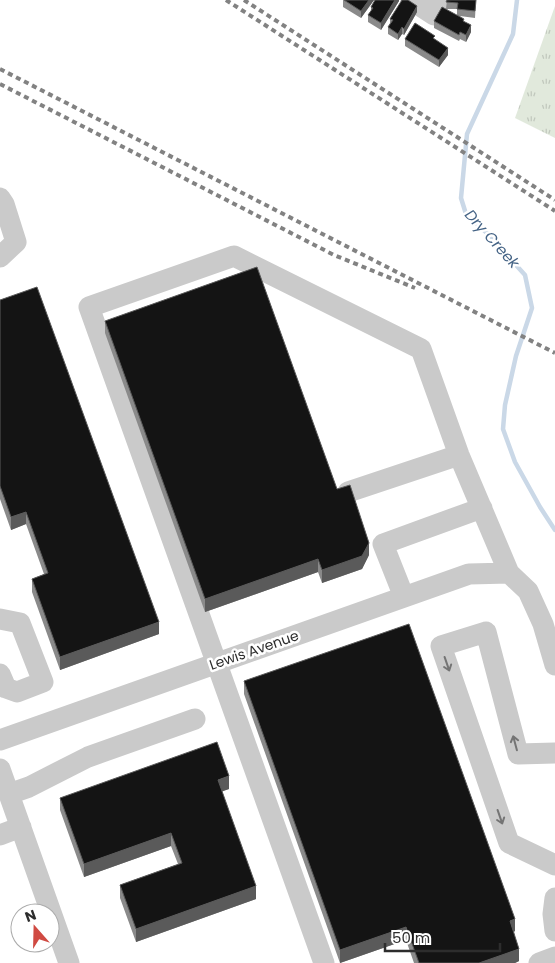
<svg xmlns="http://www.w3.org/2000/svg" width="555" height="963" font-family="Poppins,sans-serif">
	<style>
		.grass { fill: url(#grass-tufts) }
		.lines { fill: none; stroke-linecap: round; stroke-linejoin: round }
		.stream { stroke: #cad8e7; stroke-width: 4.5 }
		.minor { stroke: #cacaca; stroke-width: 21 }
		.rail { stroke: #828282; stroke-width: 4; stroke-dasharray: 5 4; stroke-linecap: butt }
		.wall { fill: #8a8a8a }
		.shaded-wall { fill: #5a5a5a }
		.building { fill: #141414; stroke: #5a5a5a }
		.oneway { stroke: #747474 }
		.labels { text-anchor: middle; stroke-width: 5; stroke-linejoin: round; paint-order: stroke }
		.street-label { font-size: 14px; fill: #2d2d2d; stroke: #fff }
		.water-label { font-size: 15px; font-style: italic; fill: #446385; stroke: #fff }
	</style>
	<defs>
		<pattern id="grass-tufts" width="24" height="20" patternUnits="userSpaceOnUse" patternTransform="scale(1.25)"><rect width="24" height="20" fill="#e1e9dc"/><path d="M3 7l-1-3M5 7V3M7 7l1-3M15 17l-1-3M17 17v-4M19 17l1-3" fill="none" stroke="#c1c8bd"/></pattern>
	</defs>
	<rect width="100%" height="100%" fill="#fff"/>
	<!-- grass -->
	<path class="grass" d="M 555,6 L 555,138 L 515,118 Z"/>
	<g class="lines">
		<!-- stream -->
		<path class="stream" d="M 517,0 L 513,34 L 467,134 L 461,198 L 466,214 L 488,234 L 525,275 L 532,308 L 516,356 L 505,405 L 503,429 L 515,462 L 540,507 L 555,530"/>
		<!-- minor -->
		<path class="minor" d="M 411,0 L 434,15 L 440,0
			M 0,198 L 4,204 L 16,242 L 0,257
			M 348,492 L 459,455
			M 404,597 L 383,544 L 482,508
			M 0,619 L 20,623 L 43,682 L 17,692 L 6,688 L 0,674
			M 0,740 L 469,574 L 509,573
			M 555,753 L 518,754 L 486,632 L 441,646 L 509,843 L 555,865
			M 0,769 L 69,963
			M 9,794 L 29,787 L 88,757 L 195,719
			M 0,835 L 21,827
			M 555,898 L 553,914 L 555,931
			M 324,963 L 89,307 L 234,256 L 421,349 L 459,455 L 509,573 L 528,591 L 543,624 L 555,665
			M 539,963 L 555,957"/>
		<!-- rail -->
		<path class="rail" d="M 226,0 L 555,211
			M 244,0 L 555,200
			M 0,69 L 555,353
			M 0,84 L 334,255 L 415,288"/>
	</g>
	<!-- wall -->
	<path class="wall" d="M 343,0 L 374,0 L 361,18 L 343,7 Z
		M 399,0 L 399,1 L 381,30 L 368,22 L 368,15 L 371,12 L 371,7 Z
		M 447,0 L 476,0 L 475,18 L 460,16 L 471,32 L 466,42 L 460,39 L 459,41 L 434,28 L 434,21 L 457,15 L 457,9 L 446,9 Z
		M 417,12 L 404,35 L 402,34 L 398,40 L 388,34 L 388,27 L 390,23 L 390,19 Z
		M 405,39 L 435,40 L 448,55 L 439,67 L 405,46 Z
		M 0,300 L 159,634 L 60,670 L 32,592 L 32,579 L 44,574 L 26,524 L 11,530 L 0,499 Z
		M 105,321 L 337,489 L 369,555 L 362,569 L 322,583 L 318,572 L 205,612 L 105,333 Z
		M 244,681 L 515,931 L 514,932 L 519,961 L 515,963 L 414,963 L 406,940 L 340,963 L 244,694 Z
		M 229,789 L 222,791 L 256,899 L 136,942 L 120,898 L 120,885 L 178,864 L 171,846 L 84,877 L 60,810 L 60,798 Z"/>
	<!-- shaded-wall -->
	<path class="shaded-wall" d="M 369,0 L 374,0 L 361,18 L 361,11 Z
		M 395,0 L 399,0 L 399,1 L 381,30 L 381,23 Z
		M 417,6 L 417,12 L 404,35 L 404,29 Z
		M 471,25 L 471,32 L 466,42 L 466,35 Z
		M 402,27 L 402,34 L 398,40 L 398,34 Z
		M 448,48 L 448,55 L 439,67 L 439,60 Z
		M 26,512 L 26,524 L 11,530 L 11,517 Z
		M 369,543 L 369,555 L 362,569 L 322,583 L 322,570 Z
		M 318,559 L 318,572 L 205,612 L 205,599 Z
		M 159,622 L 159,634 L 60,670 L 60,657 Z
		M 229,776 L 229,789 L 218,793 L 218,780 Z
		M 171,833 L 171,846 L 84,877 L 84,864 Z
		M 256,886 L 256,899 L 136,942 L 136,929 Z
		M 515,919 L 515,931 L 510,933 L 510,921 Z
		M 406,927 L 406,940 L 340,963 L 340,950 Z
		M 519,949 L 519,961 L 515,963 L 479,963 Z"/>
	<!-- building -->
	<path class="building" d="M 344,0 L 369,0 L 361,11 Z
		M 375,0 L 395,0 L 381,23 L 368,15 L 373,8 L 371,7 Z
		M 402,0 L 408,0 L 417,6 L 404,29 L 402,27 L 398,34 L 388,27 L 393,20 L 390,19 Z
		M 447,0 L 476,0 L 475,11 L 457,9 L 458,3 L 446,2 Z
		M 442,7 L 464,19 L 463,21 L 471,25 L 466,35 L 460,32 L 459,35 L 434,21 Z
		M 415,23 L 435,36 L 433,38 L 448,48 L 439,60 L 405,39 Z
		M 257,267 L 337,489 L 350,485 L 369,543 L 362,556 L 322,570 L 318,559 L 205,599 L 105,321 Z
		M 37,287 L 159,622 L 60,657 L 32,579 L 48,573 L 26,512 L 11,517 L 0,486 L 0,300 Z
		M 409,624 L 515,919 L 510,921 L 519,949 L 479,963 L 419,963 L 406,927 L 340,950 L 244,681 Z
		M 217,742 L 229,776 L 218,780 L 256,886 L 136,929 L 120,885 L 182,863 L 171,833 L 84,864 L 60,798 Z"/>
	<!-- one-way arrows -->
	<defs><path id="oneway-shaft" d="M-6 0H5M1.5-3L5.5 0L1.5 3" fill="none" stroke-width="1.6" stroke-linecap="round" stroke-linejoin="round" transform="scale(1.25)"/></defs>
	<g class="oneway">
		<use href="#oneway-shaft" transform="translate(447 664) rotate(71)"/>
		<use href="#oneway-shaft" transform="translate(515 743) rotate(-105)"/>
		<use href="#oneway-shaft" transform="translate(500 817) rotate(71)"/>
	</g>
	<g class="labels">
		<!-- street labels -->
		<g class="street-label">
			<text transform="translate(254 650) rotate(-19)" y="5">Lewis Avenue</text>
		</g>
		<!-- water labels -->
		<g class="water-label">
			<text transform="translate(492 239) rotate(48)" y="5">Dry Creek</text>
		</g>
	</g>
	<!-- north arrow -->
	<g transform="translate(35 928) rotate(340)"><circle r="24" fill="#ffffff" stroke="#ababab"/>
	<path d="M0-4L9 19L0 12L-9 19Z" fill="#d04a42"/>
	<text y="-8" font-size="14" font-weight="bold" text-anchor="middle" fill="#2d2d2d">N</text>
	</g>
	<!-- scale -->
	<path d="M385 943v8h115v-8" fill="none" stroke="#2d2d2d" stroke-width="2.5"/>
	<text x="392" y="943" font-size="15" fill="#2d2d2d" stroke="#ffffff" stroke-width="4" paint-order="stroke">50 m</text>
</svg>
